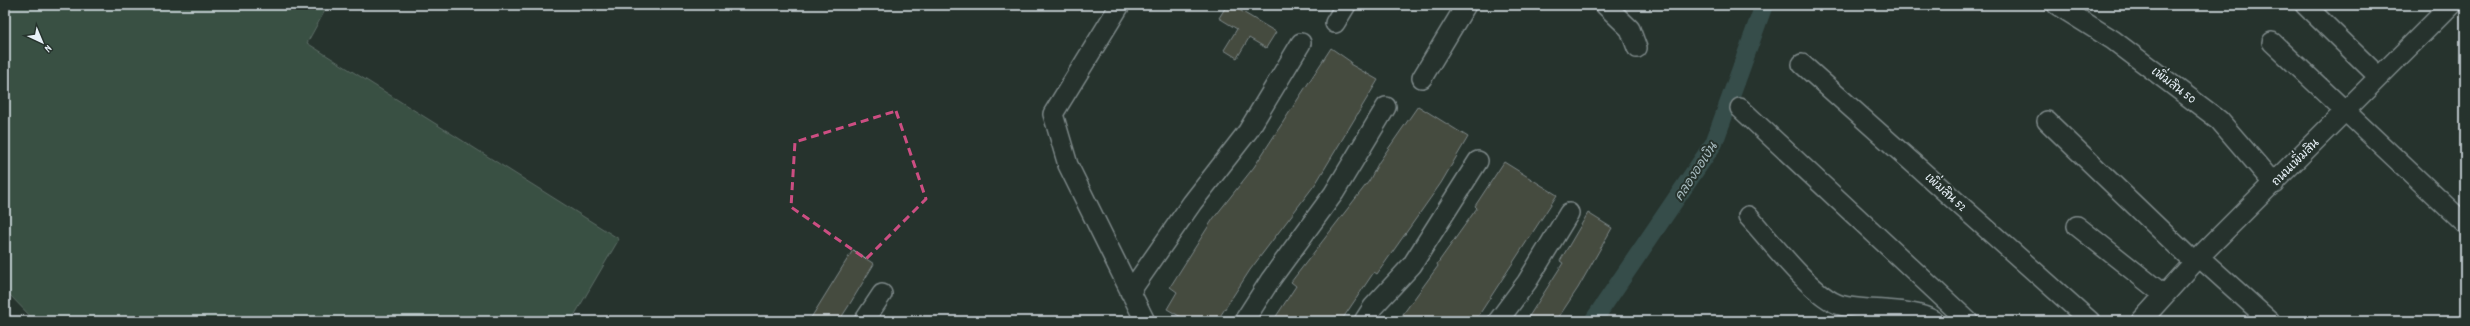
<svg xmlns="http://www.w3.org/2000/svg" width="2470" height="326" font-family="Dekko,'Playpen Sans Thai',sans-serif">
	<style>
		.green { fill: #51735d; stroke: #9cb2aa }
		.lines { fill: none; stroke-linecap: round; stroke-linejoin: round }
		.canal { stroke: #496d6d; stroke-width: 18 }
		.building { fill: #6c6855; stroke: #e8f1f8 }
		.minor-casing { stroke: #e8f1f8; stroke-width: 22 }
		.minor { stroke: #26332d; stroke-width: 19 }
		.marked { fill: none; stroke: #cc4e82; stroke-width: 3; stroke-dasharray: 8 5; stroke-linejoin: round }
		.labels { text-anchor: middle; stroke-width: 4; stroke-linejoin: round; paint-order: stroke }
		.street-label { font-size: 12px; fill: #e8f1f8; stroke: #26332d }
		.water-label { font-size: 13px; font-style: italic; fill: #a8bcc0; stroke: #26332d }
	</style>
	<rect width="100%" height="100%" fill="#26332d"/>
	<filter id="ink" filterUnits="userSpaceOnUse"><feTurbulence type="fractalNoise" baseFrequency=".025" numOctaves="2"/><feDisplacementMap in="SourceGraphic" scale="8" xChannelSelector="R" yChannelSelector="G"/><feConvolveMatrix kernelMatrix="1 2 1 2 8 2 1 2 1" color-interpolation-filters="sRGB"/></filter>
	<g filter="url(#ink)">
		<!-- green -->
		<path class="green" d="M 5,5 L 328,5 L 307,43 L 619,239 L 571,321 L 35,321 L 5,290 Z"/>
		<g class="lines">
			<!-- canal -->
			<path class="canal" d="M 1593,321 L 1714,143 L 1764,5"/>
		</g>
		<!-- building -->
		<path class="building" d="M 1227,5 L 1231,5 L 1276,32 L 1266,48 L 1249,38 L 1237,58 L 1224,50 L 1237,29 L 1219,18 Z
			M 1331,48 L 1351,62 L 1350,64 L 1378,80 L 1316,183 L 1250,270 L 1217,321 L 1188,321 L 1167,309 L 1177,292 L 1170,287 L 1213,219 L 1254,167 Z
			M 1418,106 L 1468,137 L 1441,183 L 1377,274 L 1374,272 L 1341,321 L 1273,321 L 1296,286 L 1291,282 L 1369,181 L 1379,162 Z
			M 1504,162 L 1557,195 L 1475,321 L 1398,321 L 1438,266 L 1437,264 L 1477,208 L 1475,206 Z
			M 1588,213 L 1612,228 L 1578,288 L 1556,321 L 1526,321 L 1563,263 L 1560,261 Z
			M 853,250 L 874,264 L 848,307 L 839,321 L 809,321 Z"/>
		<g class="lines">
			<defs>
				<path id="minor" d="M 1120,5 L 1053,114 L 1068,165 L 1145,321
					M 1605,5 L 1630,29 L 1637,48
					M 2057,5 L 2113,40 L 2219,120 L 2274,184
					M 2305,5 L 2379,77
					M 1335,23 L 1346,5
					M 2272,42 L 2465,224
					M 1802,64 L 2090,321
					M 1422,78 L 1466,5
					M 1740,108 L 1968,321
					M 2047,121 L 2194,262
					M 1748,216 C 1769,239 1813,297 1840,305 C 1865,312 1913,307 1934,321
					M 2077,226 L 2164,295
					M 2199,257 L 2270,321
					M 1130,292 L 1192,203 L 1248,131 L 1301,43
					M 864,321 L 882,294
					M 1244,321 L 1271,279 L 1334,193 L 1386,107
					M 1364,321 L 1373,307 L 1412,265 L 1478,161
					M 1498,321 L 1527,282 L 1569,213
					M 2141,321 L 2199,257 L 2451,5"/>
			</defs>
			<!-- minor casing -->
			<use href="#minor" class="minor-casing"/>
			<!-- minor -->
			<use href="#minor" class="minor"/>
		</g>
	</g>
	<!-- marked area -->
	<path d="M0 0H2470V326H0ZM 896,111 L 926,199 L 866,259 L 791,207 L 795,142 Z" fill="#26332d" fill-opacity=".55" fill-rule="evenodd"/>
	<path class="marked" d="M 896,111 L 926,199 L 866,259 L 791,207 L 795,142 Z"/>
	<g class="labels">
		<!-- street labels -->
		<g class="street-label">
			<text transform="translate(2174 85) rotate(37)" y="4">เพิ่มสิน 50</text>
			<text transform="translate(2295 162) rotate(-45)" y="4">ถนนเพิ่มสิน</text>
			<text transform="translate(1946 192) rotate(42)" y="4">เพิ่มสิน 52</text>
		</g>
		<!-- water labels -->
		<g class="water-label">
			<text transform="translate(1695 171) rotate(-57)" y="5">คลองออเงิน</text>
		</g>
	</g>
	<!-- margin -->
	<rect width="2470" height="326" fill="none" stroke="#26332d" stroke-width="20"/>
	<rect x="10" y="10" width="2450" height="306" fill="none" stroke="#e8f1f8" stroke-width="1.5" filter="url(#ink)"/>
	<!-- north arrow -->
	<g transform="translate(42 42) rotate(136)" stroke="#26332d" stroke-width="3" paint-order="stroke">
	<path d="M0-3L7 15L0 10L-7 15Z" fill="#e8f1f8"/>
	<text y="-6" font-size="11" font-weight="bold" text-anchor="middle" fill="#e8f1f8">N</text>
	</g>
</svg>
